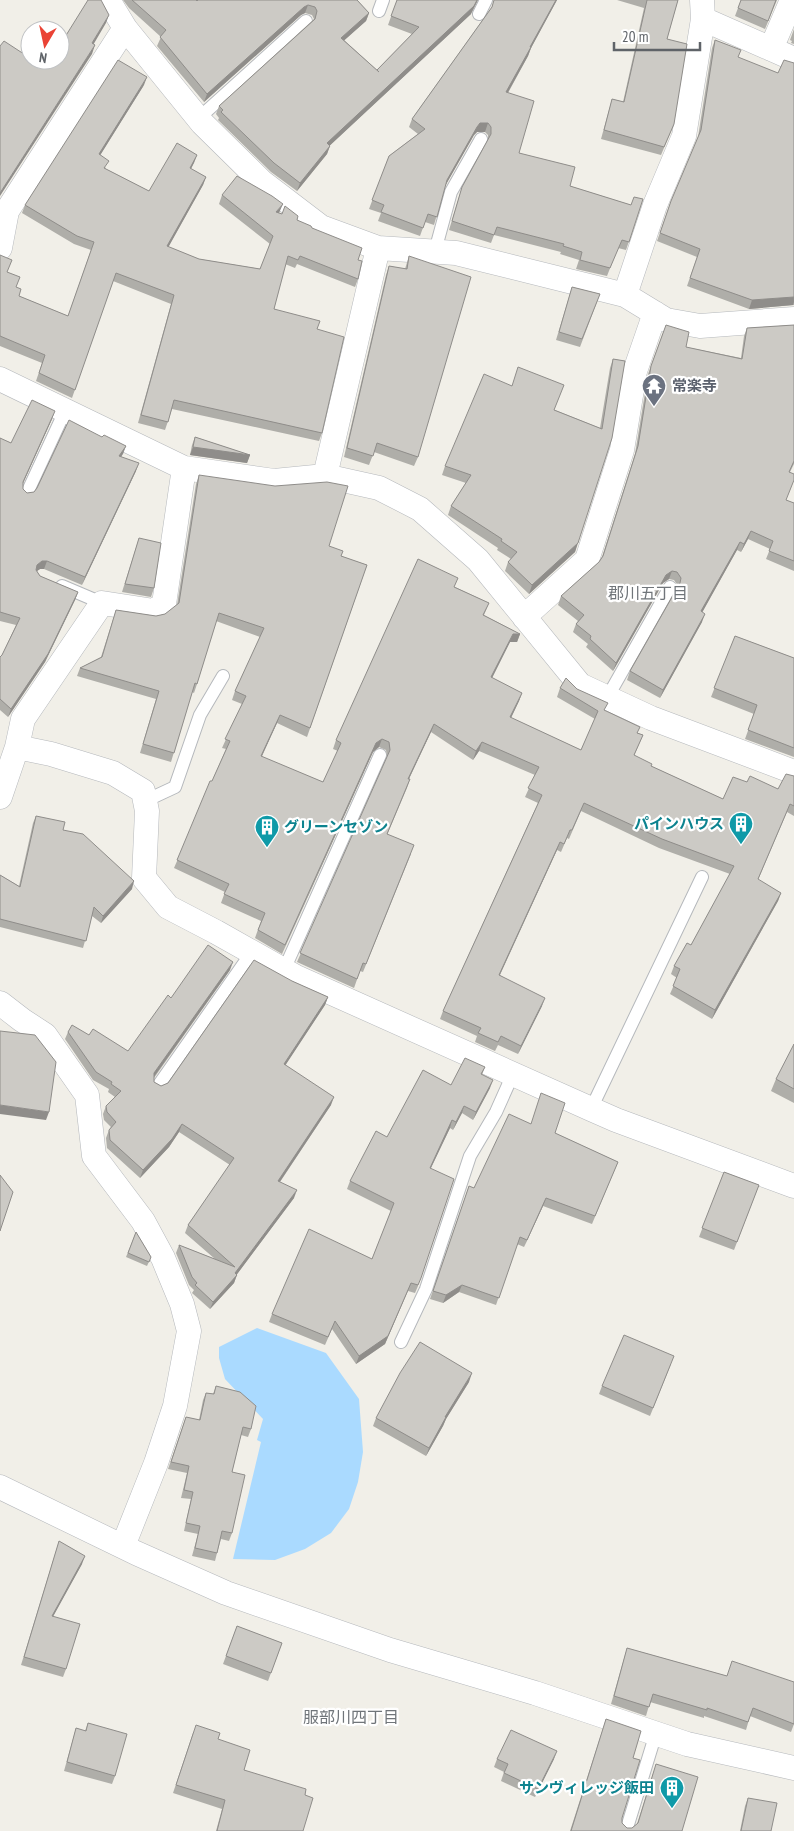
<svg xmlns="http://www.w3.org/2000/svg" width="794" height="1831" font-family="'PT Sans Narrow','Noto Sans JP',sans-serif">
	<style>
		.water { fill: #aadaff }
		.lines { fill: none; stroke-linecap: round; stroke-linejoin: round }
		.service-casing { stroke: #b5b8bc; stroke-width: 14 }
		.minor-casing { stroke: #b5b8bc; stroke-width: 25 }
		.service { stroke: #fff; stroke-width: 12 }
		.minor { stroke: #fff; stroke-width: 24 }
		.wall { fill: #afaea9 }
		.shaded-wall { fill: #8f8d8a }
		.building { fill: #cccac5; stroke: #8f8d8a }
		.labels { text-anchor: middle; stroke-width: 4.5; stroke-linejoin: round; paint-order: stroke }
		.worship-label { font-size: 15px; font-weight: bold; fill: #5b616d; stroke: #fff; text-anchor: start }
		.culture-label { font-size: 15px; font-weight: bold; fill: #0d838f; stroke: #fff; text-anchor: end }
		.neighbourhood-label { font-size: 16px; fill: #70757a; stroke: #fff }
	</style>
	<rect width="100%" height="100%" fill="#f1efe8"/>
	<!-- water -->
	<path class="water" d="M 257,1328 L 326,1353 L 359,1399 L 363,1452 L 358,1482 L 349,1509 L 331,1533 L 305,1549 L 275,1560 L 233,1559 L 261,1442 L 257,1440 L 263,1419 L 225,1379 L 219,1358 L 219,1347 Z"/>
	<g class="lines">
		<defs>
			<path id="service" d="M 379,11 L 383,0
				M 479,14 L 486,0
				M 199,118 L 306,21
				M 435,251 L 451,192 L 481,139
				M 27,493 L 65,411
				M 62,586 L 102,603
				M 607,698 L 670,587
				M 145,801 L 175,787 L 200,715 L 223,676
				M 284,970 L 380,755
				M 158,1086 L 252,952
				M 591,1109 L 702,877
				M 401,1342 L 426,1289 L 470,1156 L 496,1112 L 513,1074
				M 626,1831 L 656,1733"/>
			<path id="minor" d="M 108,0 L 125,28 L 202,123 L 262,182 L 321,227 L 378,248 L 456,253 L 625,295 L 666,320 L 700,326 L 794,319
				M 703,19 L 794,59
				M 771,49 L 792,0
				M 0,248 L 7,211 L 125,28
				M 625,295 L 655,205 L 684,136 L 703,19 L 702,0
				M 0,379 L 184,468 L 274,481 L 325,476 L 379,488 L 420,509 L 478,560 L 580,685 L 651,718 L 794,772
				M 325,476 L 378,248
				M 524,617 L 587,560 L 622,450 L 635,371 L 655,313
				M 17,747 L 23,719 L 102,603 L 154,611 L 164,604 L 184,468
				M 0,797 L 17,747 L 51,754 L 113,773 L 143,791 L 147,811 L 144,878 L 168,907 L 216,932 L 296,977 L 591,1109 L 616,1120 L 794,1186
				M 0,1003 L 22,1020 L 45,1035 L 87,1095 L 94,1156 L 143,1221 L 163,1258 L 182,1304 L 189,1331 L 175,1406 L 156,1463 L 123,1546
				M 0,1487 L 136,1553 L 226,1593 L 390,1650 L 535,1693 L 687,1744 L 794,1768"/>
		</defs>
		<!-- service casing -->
		<use href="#service" class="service-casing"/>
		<!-- minor casing -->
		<use href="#minor" class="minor-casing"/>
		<!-- service -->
		<use href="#service" class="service"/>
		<!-- minor -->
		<use href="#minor" class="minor"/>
	</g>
	<!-- wall -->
	<path class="wall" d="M 123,0 L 196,0 L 197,1 L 357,0 L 369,13 L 366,21 L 344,40 L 377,70 L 412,34 L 388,25 L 397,0 L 471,14 L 330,145 L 327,154 L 297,191 L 271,172 L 218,120 L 219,118 L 216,114 L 219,106 L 314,19 L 312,15 L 305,13 L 301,15 L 204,102 L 157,46 L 161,37 L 129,8 Z
		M 494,0 L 557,0 L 531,48 L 528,56 L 508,93 L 519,153 L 570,186 L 631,205 L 643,199 L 626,250 L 618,248 L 607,276 L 576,269 L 579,260 L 560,254 L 561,252 L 494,235 L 491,243 L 449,230 L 462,187 L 488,140 L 488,135 L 485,132 L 477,132 L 474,135 L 445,186 L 434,225 L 425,222 L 420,236 L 378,221 L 381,213 L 369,209 L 389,156 L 418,134 L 409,127 L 412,119 L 492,7 Z
		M 617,0 L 678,0 L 667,39 L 674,124 L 661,155 L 601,139 L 612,99 L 623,102 L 644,8 Z
		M 741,0 L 777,0 L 765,29 L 735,16 Z
		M 794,29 L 794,44 L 791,43 L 792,41 L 790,40 Z
		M 715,40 L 738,58 L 778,73 L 794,63 L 794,305 L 749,309 L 687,286 L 697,257 L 657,241 L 671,201 L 698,137 L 712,48 Z
		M 144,85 L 100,155 L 106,169 L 149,191 L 197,155 L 191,169 L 206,177 L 203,185 L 168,247 L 199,259 L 260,269 L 270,244 L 219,204 L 222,195 L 279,213 L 297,220 L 312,228 L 358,260 L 358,279 L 355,287 L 297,264 L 295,268 L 285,264 L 274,309 L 317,329 L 322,433 L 319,441 L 172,409 L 165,430 L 138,423 L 171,304 L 113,281 L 72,398 L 36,381 L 42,363 L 0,346 L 0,255 L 7,272 L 16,287 L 19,296 L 68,316 L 91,250 L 74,244 L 22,213 L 25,205 Z
		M 409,256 L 418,457 L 414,466 L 374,452 L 369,465 L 344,457 L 386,275 L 389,266 L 405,269 Z
		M 572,287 L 600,294 L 580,347 L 556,340 Z
		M 666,325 L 686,347 L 741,358 L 744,336 L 747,328 L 794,325 L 794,464 L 790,472 L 786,500 L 794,503 L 794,571 L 766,559 L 770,549 L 748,539 L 741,552 L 737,550 L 702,612 L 702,622 L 660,698 L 627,680 L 630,671 L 678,586 L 674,580 L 669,579 L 663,583 L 613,671 L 586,647 L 588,644 L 573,632 L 576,624 L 578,621 L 558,605 L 561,596 L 599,562 L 602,557 L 635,454 L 648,374 Z
		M 613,359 L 625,361 L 575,552 L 529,594 L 505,571 L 508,562 L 511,559 L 497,550 L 498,548 L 448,515 L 451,506 L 466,483 L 442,475 L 445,466 L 555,410 L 600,428 L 610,368 Z
		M 52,419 L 23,483 L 23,489 L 27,493 L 34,492 L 102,437 L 126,446 L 121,456 L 136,471 L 82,585 L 44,569 L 40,569 L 37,571 L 40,576 L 78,592 L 75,600 L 45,662 L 8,717 L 0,710 L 0,657 L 2,655 L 16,625 L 0,621 L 0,438 L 11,443 Z
		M 195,437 L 250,455 L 247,463 L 190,455 L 192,445 Z
		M 199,475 L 329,546 L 341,556 L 367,565 L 307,737 L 277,723 L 261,757 L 323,782 L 338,751 L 333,749 L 336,740 L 455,587 L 489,603 L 484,615 L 520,634 L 517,642 L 510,642 L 492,678 L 522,693 L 519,701 L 511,718 L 581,750 L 595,719 L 557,697 L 560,688 L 577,689 L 605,711 L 638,733 L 643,735 L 634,756 L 651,766 L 723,799 L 747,782 L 778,789 L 794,776 L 794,816 L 787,812 L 758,880 L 781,893 L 778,901 L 712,1019 L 670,994 L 677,978 L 671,974 L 674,966 L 691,945 L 730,874 L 659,848 L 581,811 L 569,839 L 567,838 L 561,852 L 557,850 L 500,975 L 542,1006 L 518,1054 L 498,1045 L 495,1051 L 475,1042 L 477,1036 L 440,1019 L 443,1011 L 538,803 L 525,797 L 535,775 L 479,751 L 473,760 L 431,732 L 409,779 L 410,779 L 407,788 L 387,835 L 411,854 L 363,972 L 360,971 L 354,988 L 297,962 L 387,757 L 386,750 L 379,747 L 373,752 L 282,954 L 255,938 L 261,921 L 221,903 L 225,892 L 174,868 L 226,749 L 222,748 L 242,704 L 232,700 L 235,691 L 260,637 L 216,621 L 197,684 L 194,693 L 192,692 L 171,762 L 140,753 L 156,699 L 77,676 L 80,668 L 101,657 L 116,610 L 156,616 L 165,614 L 177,605 L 196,484 Z
		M 139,538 L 154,588 L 151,597 L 122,592 Z
		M 735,636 L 794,658 L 794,757 L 745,739 L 754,714 L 711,697 Z
		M 36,816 L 63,830 L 132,889 L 101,923 L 92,916 L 83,948 L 0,927 L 0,875 L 19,886 L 33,823 Z
		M 230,970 L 154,1078 L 154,1082 L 161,1086 L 168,1083 L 292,981 L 328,997 L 325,1005 L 285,1065 L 331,1105 L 280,1182 L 294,1198 L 237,1274 L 234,1283 L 210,1309 L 192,1293 L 194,1290 L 189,1285 L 176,1253 L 179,1245 L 215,1259 L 185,1233 L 188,1225 L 230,1165 L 179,1132 L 169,1147 L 140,1178 L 107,1148 L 106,1138 L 109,1130 L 111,1127 L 104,1120 L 103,1114 L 106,1106 L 115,1097 L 108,1092 L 109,1089 L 93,1080 L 65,1039 L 68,1032 L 89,1035 L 128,1051 L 171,998 Z
		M 794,1042 L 794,1103 L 771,1091 L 776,1079 L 794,1045 Z
		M 485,1067 L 482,1075 L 490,1088 L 473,1120 L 462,1113 L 453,1130 L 450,1128 L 431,1168 L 418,1286 L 415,1293 L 408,1291 L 385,1344 L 356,1364 L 332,1329 L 325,1345 L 269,1322 L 272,1314 L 372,1259 L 391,1211 L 347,1189 L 350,1181 L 387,1137 L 451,1085 Z
		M 531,1124 L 555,1133 L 618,1162 L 592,1224 L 543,1206 L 524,1247 L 517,1244 L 496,1305 L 459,1292 L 443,1303 L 430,1299 L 469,1186 L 474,1188 Z
		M 724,1172 L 759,1185 L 734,1250 L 699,1237 Z
		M 136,1232 L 151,1257 L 147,1266 L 126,1257 Z
		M 671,1364 L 650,1416 L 599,1394 L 602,1386 Z
		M 469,1382 L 446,1419 L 443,1426 L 426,1456 L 373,1426 L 376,1418 Z
		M 216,1386 L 251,1429 L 248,1437 L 241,1435 L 232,1472 L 232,1533 L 229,1541 L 221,1539 L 217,1553 L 215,1561 L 192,1556 L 198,1534 L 184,1531 L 191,1499 L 181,1498 L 187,1473 L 168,1469 L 186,1417 L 199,1420 L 203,1400 L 206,1393 L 213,1394 Z
		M 59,1541 L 82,1564 L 53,1616 L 66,1669 L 63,1677 L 21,1665 Z
		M 237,1626 L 282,1643 L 268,1681 L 223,1664 Z
		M 627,1648 L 727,1676 L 794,1682 L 794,1724 L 791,1732 L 750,1716 L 746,1730 L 704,1716 L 704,1718 L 650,1702 L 646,1716 L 611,1704 Z
		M 606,1719 L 633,1758 L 622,1818 L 622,1823 L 627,1828 L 632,1828 L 637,1824 L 656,1764 L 682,1831 L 570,1831 Z
		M 88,1723 L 115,1776 L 112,1784 L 64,1771 L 76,1728 L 85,1731 Z
		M 193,1733 L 218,1739 L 244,1770 L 305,1795 L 303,1831 L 216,1831 L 222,1809 L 173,1793 Z
		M 497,1759 L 554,1759 L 535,1797 L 501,1781 L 504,1772 L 494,1767 Z
		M 748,1798 L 771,1831 L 740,1831 L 745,1806 Z"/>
	<!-- shaded-wall -->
	<path class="shaded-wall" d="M 477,0 L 478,0 L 471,14 L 324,151 L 327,143 Z
		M 556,0 L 557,0 L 531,48 L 528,56 L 503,101 L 506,92 L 530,47 Z
		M 308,5 L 305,13 L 301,15 L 204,102 L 207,94 L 304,7 Z
		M 369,13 L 366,21 L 338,46 L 341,38 Z
		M 109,15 L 106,23 L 89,52 L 92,43 Z
		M 95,45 L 92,54 L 0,196 L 0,193 Z
		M 147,77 L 144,85 L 96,162 L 99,154 Z
		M 480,123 L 488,123 L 485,132 L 477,132 L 474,135 L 444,188 L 447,180 L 477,127 Z
		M 330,146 L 327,154 L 297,191 L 300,183 Z
		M 197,155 L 194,163 L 187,176 L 190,168 Z
		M 206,177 L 203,185 L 164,255 L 167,246 Z
		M 283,204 L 279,213 L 273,220 L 276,212 Z
		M 794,297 L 794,302 L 793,305 L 749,309 L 752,300 Z
		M 55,411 L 52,419 L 20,490 L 23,482 Z
		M 126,446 L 123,454 L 116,464 L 119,456 Z
		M 193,447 L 250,455 L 247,463 L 190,455 Z
		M 139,463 L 136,471 L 82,585 L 85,577 Z
		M 751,531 L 748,539 L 741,552 L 744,544 Z
		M 740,542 L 737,550 L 698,620 L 701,611 Z
		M 578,543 L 575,552 L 529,594 L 532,585 Z
		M 42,561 L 47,561 L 44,569 L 40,569 L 34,573 L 37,565 Z
		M 672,571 L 669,579 L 663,583 L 613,671 L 616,663 L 666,575 Z
		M 78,592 L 75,600 L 45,662 L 8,717 L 11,709 Z
		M 705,614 L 702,622 L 660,698 L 663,690 Z
		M 513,634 L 520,634 L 517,642 L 510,642 L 488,686 L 491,677 Z
		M 522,693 L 519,701 L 507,726 L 510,717 Z
		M 280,715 L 277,723 L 258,765 L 261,756 Z
		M 434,724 L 431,732 L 405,787 L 408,779 Z
		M 382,739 L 379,747 L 373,752 L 282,954 L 376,743 Z
		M 482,742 L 479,751 L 473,760 L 476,751 Z
		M 560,842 L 557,850 L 496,983 L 499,975 Z
		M 134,881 L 132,889 L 101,923 L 103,916 Z
		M 781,893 L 778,901 L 712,1019 L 715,1010 Z
		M 233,962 L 230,970 L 151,1081 L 154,1073 Z
		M 328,997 L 325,1005 L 281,1072 L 284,1064 Z
		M 545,998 L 542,1006 L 518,1054 L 521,1046 Z
		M 493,1080 L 490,1088 L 473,1120 L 476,1112 Z
		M 334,1097 L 331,1105 L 275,1189 L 278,1181 Z
		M 0,1105 L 49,1112 L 46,1120 L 0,1114 Z
		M 464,1106 L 462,1113 L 453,1130 L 456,1122 Z
		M 452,1120 L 450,1128 L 427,1176 L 430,1168 Z
		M 182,1124 L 179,1132 L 169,1147 L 140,1178 L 143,1170 Z
		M 297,1190 L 294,1198 L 232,1281 L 235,1273 Z
		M 546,1198 L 543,1206 L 524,1247 L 527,1240 Z
		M 237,1275 L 234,1283 L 210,1309 L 213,1302 Z
		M 411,1283 L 385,1344 L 356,1364 L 359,1356 Z
		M 462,1285 L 459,1292 L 443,1303 L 446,1295 Z
		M 472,1373 L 469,1382 L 446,1419 L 443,1426 L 426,1456 L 429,1448 L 445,1417 Z
		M 85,1556 L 82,1564 L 49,1624 L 52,1616 Z
		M 557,1751 L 554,1759 L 535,1797 L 538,1789 Z"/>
	<!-- building -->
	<path class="building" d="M 88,0 L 101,0 L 109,15 L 92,43 L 95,45 L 0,193 L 0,46 L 4,41 L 30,58 L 30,60 L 33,60 L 45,68 L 50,60 L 60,60 L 60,45 Z
		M 132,0 L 196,0 L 197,1 L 198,0 L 357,0 L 369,13 L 341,38 L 379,72 L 377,70 L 419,27 L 391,16 L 397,0 L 477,0 L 474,6 L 327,143 L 330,146 L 300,183 L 274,163 L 221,112 L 223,110 L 219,106 L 315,19 L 317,11 L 315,7 L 308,5 L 304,7 L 207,94 L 160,37 L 166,30 Z
		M 494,0 L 556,0 L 530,47 L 531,47 L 506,92 L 534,101 L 519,153 L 575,167 L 570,186 L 631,205 L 634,197 L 643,199 L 629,242 L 622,240 L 610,268 L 580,260 L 582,252 L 563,246 L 564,244 L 497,227 L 494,235 L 452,221 L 462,187 L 491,134 L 491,127 L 488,123 L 480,123 L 477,127 L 447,180 L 437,217 L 428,214 L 423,228 L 381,212 L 384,205 L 372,200 L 389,156 L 425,129 L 412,119 L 492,7 Z
		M 647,0 L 678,0 L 667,39 L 687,44 L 674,124 L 664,147 L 604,130 L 612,99 L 624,102 Z
		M 741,0 L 776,0 L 768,21 L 738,8 Z
		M 715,40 L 741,50 L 738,57 L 778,73 L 784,60 L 794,63 L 794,297 L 752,300 L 690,278 L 700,249 L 660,233 L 671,201 L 701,130 Z
		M 118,60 L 147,77 L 99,154 L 109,161 L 104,168 L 149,191 L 177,143 L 197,155 L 190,168 L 206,177 L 167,246 L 199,259 L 260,269 L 273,236 L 222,195 L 237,176 L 272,196 L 283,204 L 276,212 L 282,214 L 285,206 L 298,216 L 297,220 L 311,226 L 312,228 L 362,248 L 358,260 L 362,261 L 358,279 L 300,256 L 298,260 L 288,256 L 274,309 L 320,321 L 317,329 L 344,337 L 322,433 L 174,400 L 168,422 L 141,415 L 174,295 L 116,273 L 75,390 L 39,373 L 45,355 L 0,336 L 0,255 L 12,260 L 7,272 L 20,277 L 16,287 L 21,289 L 19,296 L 68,316 L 94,242 L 77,236 L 25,205 Z
		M 409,256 L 471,277 L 418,457 L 377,443 L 373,456 L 347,448 L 389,266 L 407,269 Z
		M 572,287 L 600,294 L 582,339 L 559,332 Z
		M 666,325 L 689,332 L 686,347 L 742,359 L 747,328 L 794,325 L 794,461 L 789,472 L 794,474 L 794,480 L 786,500 L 794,503 L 794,561 L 769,551 L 773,541 L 751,531 L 744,544 L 740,542 L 701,611 L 705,614 L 663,690 L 630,671 L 680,583 L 681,578 L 677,572 L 672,571 L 666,575 L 616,663 L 590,639 L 591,636 L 576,624 L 584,615 L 561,596 L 599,562 L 603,556 L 638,446 L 651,366 Z
		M 613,359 L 625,361 L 612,438 L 578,543 L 532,585 L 508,562 L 517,552 L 501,541 L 502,539 L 451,506 L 471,475 L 445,466 L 484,374 L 512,386 L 518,367 L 564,385 L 554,410 L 602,429 Z
		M 32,400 L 55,411 L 23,482 L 23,489 L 27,493 L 34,492 L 37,488 L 69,420 L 102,437 L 104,435 L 126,446 L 119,456 L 139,463 L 85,577 L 47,561 L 42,561 L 37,565 L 36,570 L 40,576 L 78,592 L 48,654 L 11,709 L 0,699 L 0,657 L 2,655 L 20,618 L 0,612 L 0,438 L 11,443 Z
		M 195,437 L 250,455 L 193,447 Z
		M 199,475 L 275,486 L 327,482 L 348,486 L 329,546 L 343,551 L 341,556 L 367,565 L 310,728 L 280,715 L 261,756 L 323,782 L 341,743 L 336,740 L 418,559 L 458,578 L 454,587 L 489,603 L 483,615 L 520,634 L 513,634 L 491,677 L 522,693 L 510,717 L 581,750 L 598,711 L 560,688 L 566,678 L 577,689 L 608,703 L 604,710 L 640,727 L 637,733 L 643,735 L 634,755 L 652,764 L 651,766 L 723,799 L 733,777 L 747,782 L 750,776 L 778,789 L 786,774 L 794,776 L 794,806 L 790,804 L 758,879 L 781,893 L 715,1010 L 673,986 L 680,969 L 674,966 L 687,943 L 691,945 L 734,866 L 662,839 L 584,803 L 572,830 L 570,830 L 564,844 L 560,842 L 499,975 L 545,998 L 521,1046 L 501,1036 L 498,1042 L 478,1033 L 481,1028 L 443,1011 L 542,795 L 528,788 L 539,767 L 482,742 L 476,751 L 434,724 L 408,779 L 410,779 L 387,834 L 414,845 L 366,964 L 363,963 L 357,979 L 300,953 L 390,750 L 389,742 L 382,739 L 376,743 L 285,945 L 258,930 L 265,913 L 224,894 L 229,884 L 177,860 L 210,781 L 212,781 L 230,741 L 225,739 L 246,696 L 235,691 L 264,628 L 219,613 L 197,684 L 195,683 L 174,753 L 143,744 L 159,691 L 80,668 L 102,657 L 116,610 L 156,616 L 165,614 L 179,603 Z
		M 139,538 L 161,543 L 154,588 L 125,584 Z
		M 735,636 L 794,658 L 794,748 L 748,730 L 757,705 L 714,688 Z
		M 36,816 L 65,822 L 63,830 L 83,834 L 134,881 L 103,916 L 94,907 L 86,941 L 0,919 L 0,875 L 20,887 Z
		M 208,945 L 233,962 L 154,1073 L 154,1082 L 161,1086 L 168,1083 L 254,960 L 292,981 L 328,997 L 284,1064 L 334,1097 L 278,1181 L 297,1190 L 235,1273 L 237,1275 L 213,1302 L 195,1285 L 197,1283 L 192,1277 L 179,1245 L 235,1267 L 188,1225 L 234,1158 L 182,1124 L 172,1139 L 143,1170 L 110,1140 L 109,1130 L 116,1122 L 107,1112 L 106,1106 L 121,1091 L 111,1084 L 112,1082 L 96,1072 L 68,1032 L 72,1025 L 89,1035 L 93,1029 L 128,1051 L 168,995 L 171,998 Z
		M 0,1031 L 35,1035 L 56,1062 L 49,1112 L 0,1105 Z
		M 794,1044 L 794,1089 L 776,1079 Z
		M 465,1058 L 485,1067 L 481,1074 L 493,1080 L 476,1112 L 464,1106 L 456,1122 L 452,1120 L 430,1168 L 454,1179 L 421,1278 L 418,1285 L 411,1283 L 388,1336 L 359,1356 L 335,1321 L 328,1337 L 272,1314 L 309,1229 L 372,1259 L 394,1203 L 350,1181 L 376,1131 L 387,1137 L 423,1070 L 451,1085 Z
		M 541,1093 L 565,1103 L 555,1133 L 618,1162 L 595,1216 L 546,1198 L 527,1240 L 520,1237 L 499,1298 L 462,1285 L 446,1295 L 433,1291 L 469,1186 L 474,1188 L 509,1114 L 531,1124 Z
		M 724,1172 L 759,1185 L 737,1242 L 702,1228 Z
		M 0,1175 L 13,1192 L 0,1231 Z
		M 136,1232 L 151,1257 L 149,1262 L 128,1253 Z
		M 624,1335 L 674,1356 L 653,1408 L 602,1386 Z
		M 420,1342 L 472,1373 L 445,1417 L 446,1417 L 429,1448 L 376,1418 L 400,1373 Z
		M 216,1386 L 240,1392 L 256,1406 L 251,1429 L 243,1427 L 232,1472 L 245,1475 L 232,1533 L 222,1531 L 217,1553 L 195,1548 L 200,1526 L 186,1523 L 193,1492 L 184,1490 L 189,1466 L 171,1462 L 186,1417 L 200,1420 L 206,1393 L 214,1394 Z
		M 59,1541 L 85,1556 L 52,1616 L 80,1624 L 66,1669 L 24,1657 Z
		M 237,1626 L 282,1643 L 271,1673 L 226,1656 Z
		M 627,1648 L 727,1676 L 732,1661 L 794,1682 L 794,1724 L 753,1708 L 748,1722 L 707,1708 L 707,1710 L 653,1694 L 649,1707 L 614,1696 Z
		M 606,1719 L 641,1731 L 633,1758 L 640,1760 L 622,1818 L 622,1823 L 627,1828 L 632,1828 L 638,1823 L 656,1764 L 698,1777 L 682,1831 L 571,1831 Z
		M 88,1723 L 127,1734 L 115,1776 L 67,1762 L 76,1728 L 86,1731 Z
		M 196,1725 L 220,1733 L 218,1739 L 250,1750 L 244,1770 L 306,1789 L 305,1795 L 313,1798 L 303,1831 L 217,1831 L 225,1800 L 176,1785 Z
		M 511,1730 L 557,1751 L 538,1789 L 504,1773 L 508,1764 L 497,1759 Z
		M 748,1798 L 777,1803 L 771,1831 L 741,1831 Z"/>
	<!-- icons -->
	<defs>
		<symbol id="temple-pin" viewBox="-11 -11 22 30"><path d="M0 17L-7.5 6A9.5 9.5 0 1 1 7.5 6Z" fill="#6b7280" stroke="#fff"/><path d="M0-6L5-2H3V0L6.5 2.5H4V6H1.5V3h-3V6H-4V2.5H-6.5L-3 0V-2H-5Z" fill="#fff"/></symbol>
		<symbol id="building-pin" viewBox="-11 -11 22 30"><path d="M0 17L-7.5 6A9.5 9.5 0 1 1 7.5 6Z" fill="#0f9aa8" stroke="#fff"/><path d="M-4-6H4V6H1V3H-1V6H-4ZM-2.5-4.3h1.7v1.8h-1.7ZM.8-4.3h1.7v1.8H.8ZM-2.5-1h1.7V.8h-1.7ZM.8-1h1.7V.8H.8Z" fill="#fff"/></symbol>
	</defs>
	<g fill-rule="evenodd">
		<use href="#temple-pin" x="640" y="372" width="28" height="38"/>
		<use href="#building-pin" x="727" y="810" width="28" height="38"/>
		<use href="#building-pin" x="253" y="813" width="28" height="38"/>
		<use href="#building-pin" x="658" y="1774" width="28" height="38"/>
	</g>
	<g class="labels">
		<!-- worship labels -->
		<g class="worship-label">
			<text x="672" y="391">常楽寺</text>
		</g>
		<!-- culture labels -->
		<g class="culture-label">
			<text x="724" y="829">パインハウス</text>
			<text x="284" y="832" text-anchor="start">グリーンセゾン</text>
			<text x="654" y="1793">サンヴィレッジ飯田</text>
		</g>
		<!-- neighbourhood labels -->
		<g class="neighbourhood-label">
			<text x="648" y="599">郡川五丁目</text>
			<text x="351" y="1723">服部川四丁目</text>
		</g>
	</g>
	<!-- north arrow -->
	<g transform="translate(45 45) rotate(189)"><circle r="24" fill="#ffffff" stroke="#bfc1c3"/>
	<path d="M0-4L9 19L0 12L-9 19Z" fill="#ea4335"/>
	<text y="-8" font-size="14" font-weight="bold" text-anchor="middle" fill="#5f6368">N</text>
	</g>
	<!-- scale -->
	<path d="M614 42v8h86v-8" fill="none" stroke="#5f6368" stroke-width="2.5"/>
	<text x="622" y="42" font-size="15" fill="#5f6368" stroke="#ffffff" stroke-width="4" paint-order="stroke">20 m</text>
</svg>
